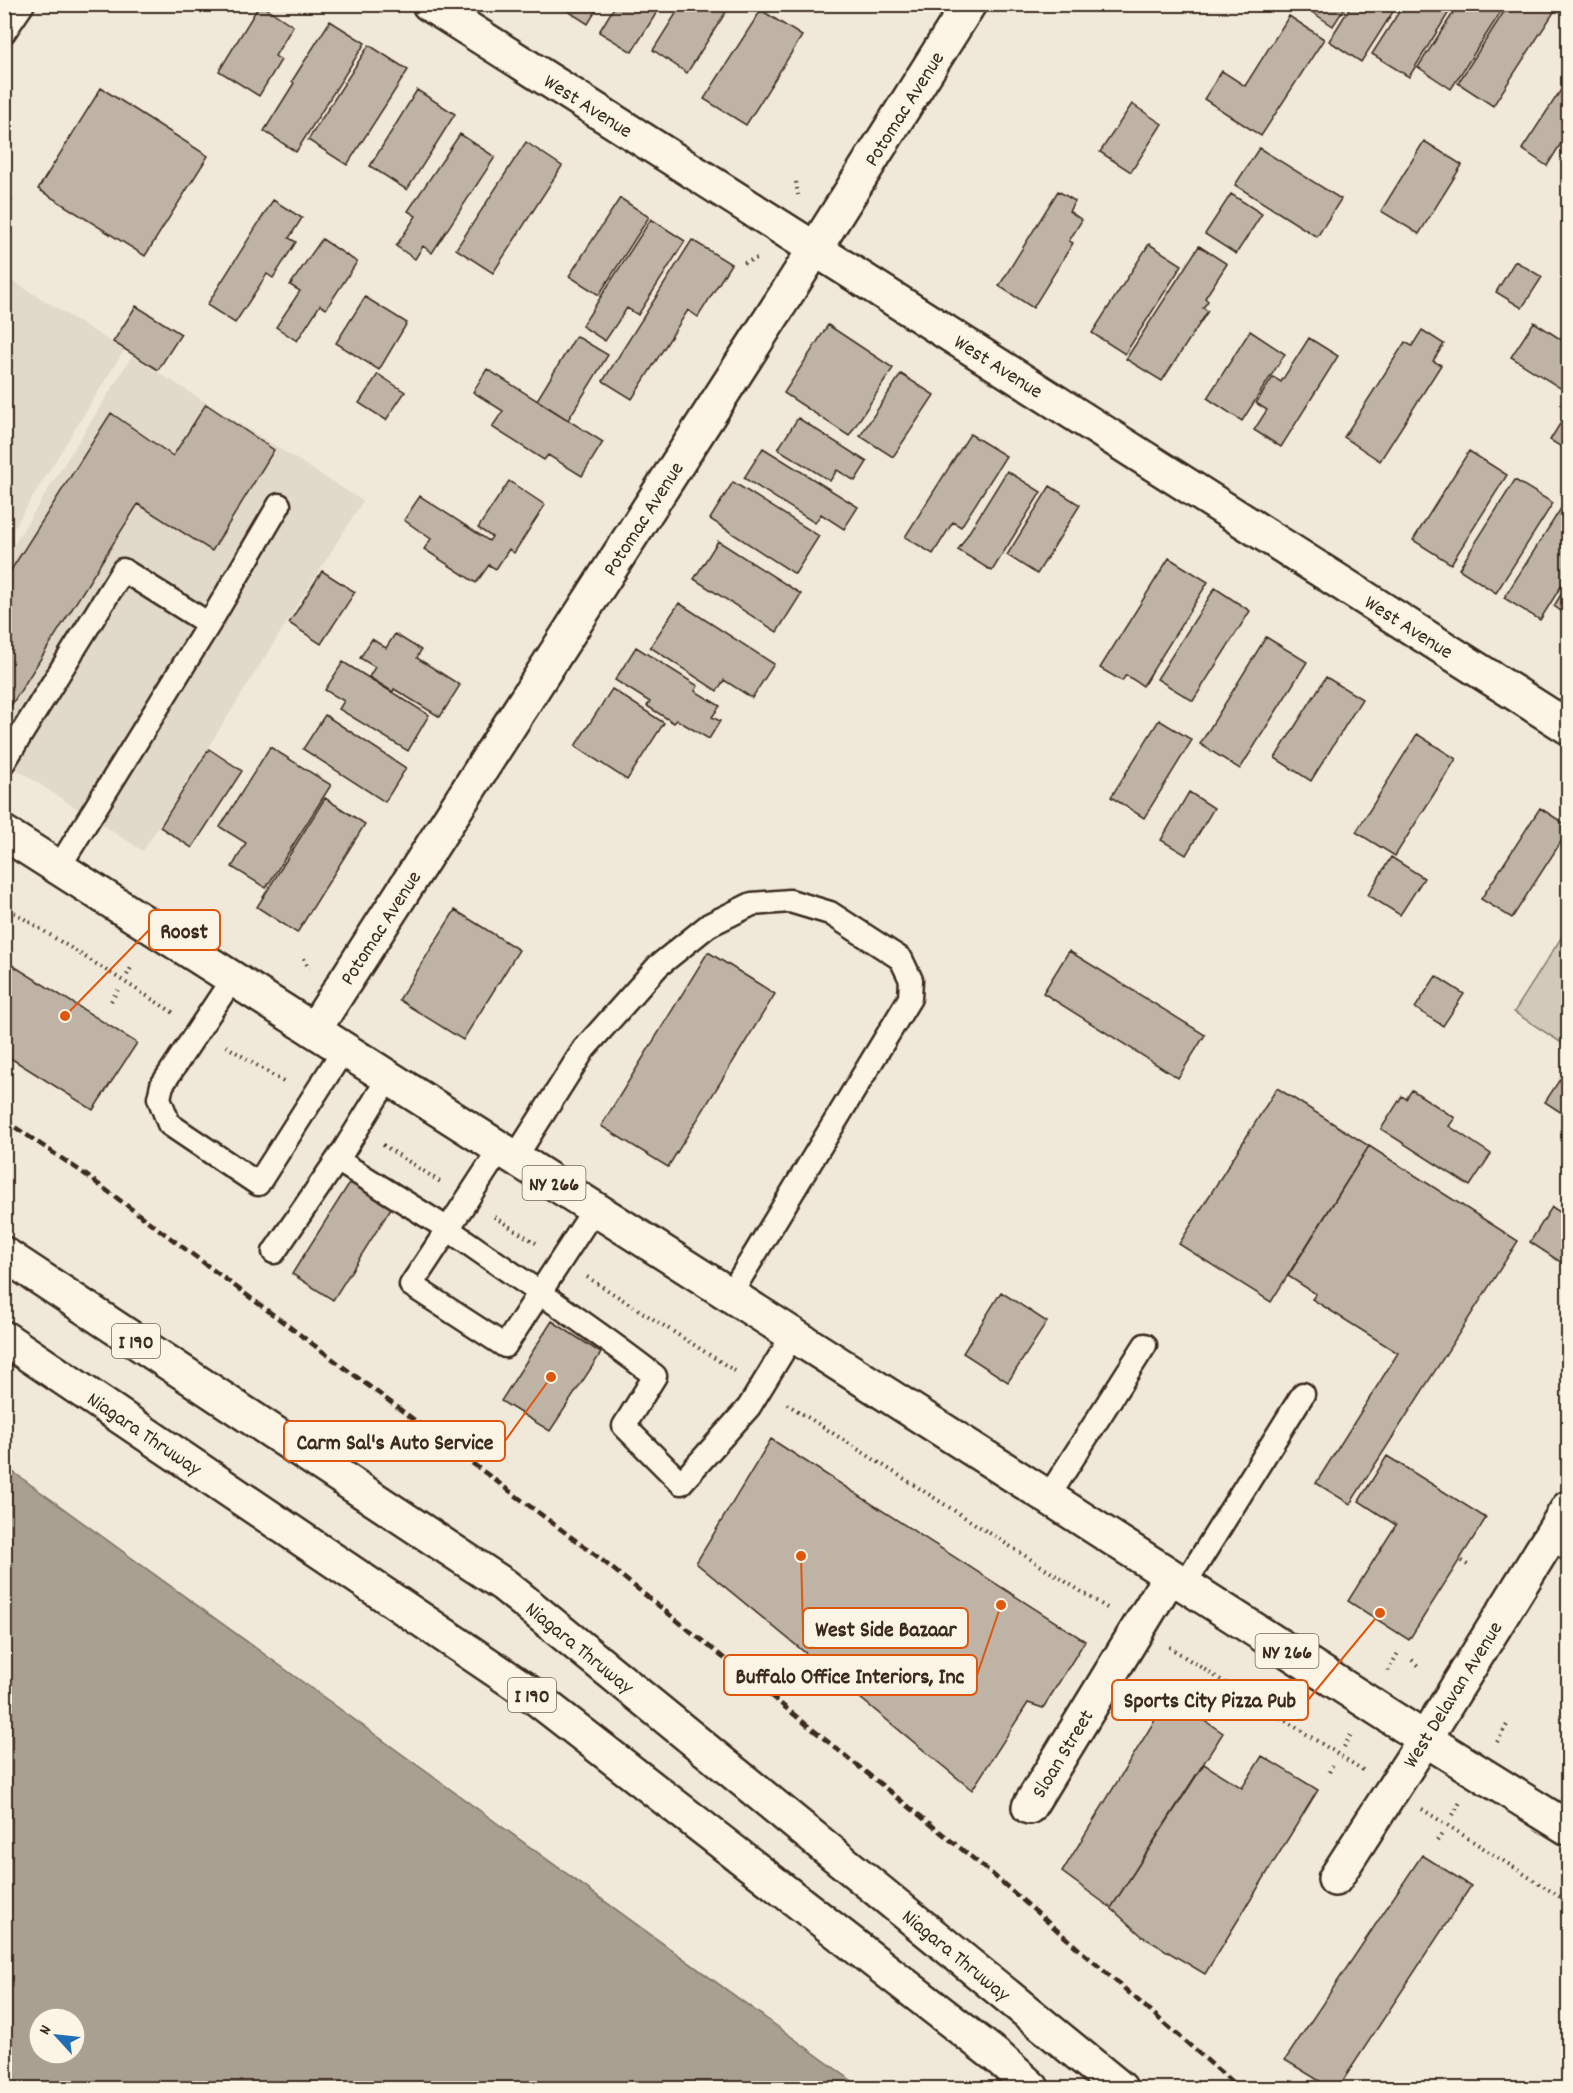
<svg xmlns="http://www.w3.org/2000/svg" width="1573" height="2093" font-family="Dekko,sans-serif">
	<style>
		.built { fill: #e1d9c9 }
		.green { fill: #d2c9ba; stroke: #867a6c; stroke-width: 1.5 }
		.water { fill: #aaa091; stroke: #7e7163; stroke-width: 1.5; fill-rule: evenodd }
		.building { fill: #beb3a4; stroke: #3b2a1e; stroke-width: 1.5 }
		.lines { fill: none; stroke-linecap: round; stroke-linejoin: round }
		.service-casing { stroke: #3b2a1e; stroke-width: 27 }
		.minor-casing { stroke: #3b2a1e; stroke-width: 38 }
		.tertiary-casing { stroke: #3b2a1e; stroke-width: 38 }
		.primary-casing { stroke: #3b2a1e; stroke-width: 38 }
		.motorway-casing { stroke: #3b2a1e; stroke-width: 38 }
		.path { stroke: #3b2a1e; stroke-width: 4; stroke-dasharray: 1.5 4.5; stroke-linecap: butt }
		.service { stroke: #fcf5e5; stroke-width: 22 }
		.minor { stroke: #fcf5e5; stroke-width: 33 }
		.tertiary { stroke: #fcf5e5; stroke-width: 33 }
		.primary { stroke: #fcf5e5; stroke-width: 33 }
		.motorway { stroke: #fcf5e5; stroke-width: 33 }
		.rail { stroke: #3b2a1e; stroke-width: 4.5; stroke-dasharray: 9 4.5; stroke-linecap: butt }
		.labels { text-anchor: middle; stroke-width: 4.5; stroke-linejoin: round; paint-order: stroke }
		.shield { fill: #fcf5e5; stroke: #75675a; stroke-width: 1.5 }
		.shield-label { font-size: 20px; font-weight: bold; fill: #3b2a1e }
		.street-label { font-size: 21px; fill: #3b2a1e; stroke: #fcf5e5 }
		.leader { fill: none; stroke: #df570d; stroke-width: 2 }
		.callout-dot { fill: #df570d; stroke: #fcf5e5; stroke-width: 2 }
		.callout { fill: #fcf5e5; stroke: #df570d; stroke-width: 2 }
		.callout-label { font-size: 22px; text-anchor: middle; font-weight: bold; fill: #3b2a1e }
	</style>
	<rect width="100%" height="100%" fill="#f0e9d9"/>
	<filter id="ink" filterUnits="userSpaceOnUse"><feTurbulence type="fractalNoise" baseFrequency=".0167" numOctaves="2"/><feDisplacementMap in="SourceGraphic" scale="12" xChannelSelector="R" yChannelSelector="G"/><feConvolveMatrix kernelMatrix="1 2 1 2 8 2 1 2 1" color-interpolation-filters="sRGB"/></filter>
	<g filter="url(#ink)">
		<!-- built -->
		<path class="built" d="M 5,276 L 124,350 L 5,542 Z
			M 132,356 L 363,501 L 143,851 L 5,762 L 4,560 Z"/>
		<!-- green -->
		<path class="green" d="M 1568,927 L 1568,1047 L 1514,1012 Z"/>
		<!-- water -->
		<path class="water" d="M 5,1466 L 862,2088 L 5,2088 ZM 39,2018 L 75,2018 L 75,2054 L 39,2054 Z"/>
		<!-- building -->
		<path class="building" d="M 260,4 L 293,26 L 275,56 L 281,60 L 259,96 L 219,71 Z
			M 557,4 L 600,4 L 588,24 Z
			M 616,4 L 662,4 L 632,52 L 599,32 Z
			M 682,4 L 731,4 L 687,73 L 653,50 Z
			M 1300,4 L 1347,4 L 1333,26 Z
			M 1352,4 L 1398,4 L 1361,62 L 1329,41 Z
			M 1404,4 L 1454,4 L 1409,77 L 1372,54 Z
			M 1459,4 L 1506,4 L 1451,89 L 1418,67 Z
			M 1509,4 L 1548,4 L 1556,9 L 1493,106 L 1458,83 Z
			M 761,10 L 802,36 L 746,125 L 704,99 Z
			M 1289,16 L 1324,39 L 1261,136 L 1204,99 L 1222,71 L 1245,86 Z
			M 330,21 L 365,43 L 296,152 L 264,131 L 294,83 L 292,81 Z
			M 369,45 L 408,70 L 347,165 L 308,140 Z
			M 1568,79 L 1568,132 L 1547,166 L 1522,149 Z
			M 101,88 L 208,156 L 145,256 L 38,189 Z
			M 417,90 L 455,114 L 407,190 L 370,166 Z
			M 1132,104 L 1162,124 L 1131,172 L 1100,152 Z
			M 460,134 L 495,157 L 432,253 L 423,246 L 415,259 L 396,246 L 416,216 L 408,211 Z
			M 1424,141 L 1462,165 L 1419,234 L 1381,211 Z
			M 526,142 L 562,166 L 493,273 L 456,249 Z
			M 1259,148 L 1341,199 L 1317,237 L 1235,185 Z
			M 1058,191 L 1075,201 L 1069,211 L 1082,220 L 1069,241 L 1073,243 L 1033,308 L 999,286 Z
			M 1231,194 L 1262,214 L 1236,254 L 1205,234 Z
			M 4,196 L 12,200 L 4,212 Z
			M 620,198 L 649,217 L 599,295 L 569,276 Z
			M 273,200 L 302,218 L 289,238 L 296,242 L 273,278 L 267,274 L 235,323 L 207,305 Z
			M 651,219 L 685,241 L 638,315 L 627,308 L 605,341 L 582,326 Z
			M 322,239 L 357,262 L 326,309 L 320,305 L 297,341 L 276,327 L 300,291 L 290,285 Z
			M 692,240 L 731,264 L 698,317 L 688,310 L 632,399 L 603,381 Z
			M 1149,244 L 1182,265 L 1125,354 L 1092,333 Z
			M 1199,246 L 1227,264 L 1205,298 L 1208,301 L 1203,308 L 1208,311 L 1162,381 L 1126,359 Z
			M 1515,261 L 1542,277 L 1522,308 L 1496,292 Z
			M 365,297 L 407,323 L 379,370 L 336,343 Z
			M 136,306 L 181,334 L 158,370 L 113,342 Z
			M 1534,322 L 1568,344 L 1568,393 L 1511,357 Z
			M 828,325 L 893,368 L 849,436 L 784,393 Z
			M 1422,330 L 1444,344 L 1433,361 L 1441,365 L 1380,461 L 1344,437 L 1405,342 L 1412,346 Z
			M 1250,331 L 1285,354 L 1242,421 L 1207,398 Z
			M 576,336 L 608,355 L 568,420 L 537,400 Z
			M 1309,338 L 1338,356 L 1281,447 L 1254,430 L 1267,410 L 1256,403 L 1273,377 L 1281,382 Z
			M 487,369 L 603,442 L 582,476 L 548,455 L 544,460 L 492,427 L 503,411 L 473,392 Z
			M 378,374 L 405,392 L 386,420 L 359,403 Z
			M 901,374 L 934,395 L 893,457 L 860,436 Z
			M 206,404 L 274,450 L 212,551 L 138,504 L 4,717 L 4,581 L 111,413 L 173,456 Z
			M 1568,411 L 1568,451 L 1550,440 Z
			M 798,418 L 867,462 L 855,481 L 837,470 L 830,481 L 778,449 Z
			M 970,434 L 1006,456 L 961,527 L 953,522 L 933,554 L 905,537 Z
			M 763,448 L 858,507 L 844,529 L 821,514 L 815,523 L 744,478 Z
			M 1469,451 L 1507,475 L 1451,564 L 1413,540 Z
			M 1007,471 L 1041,492 L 992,571 L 958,550 Z
			M 1515,480 L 1553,503 L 1496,593 L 1459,569 Z
			M 509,481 L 545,505 L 514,553 L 509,549 L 496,569 L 489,565 L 476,583 L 424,549 L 431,539 L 404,520 L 420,496 L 489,541 L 492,537 L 478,528 Z
			M 733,482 L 819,536 L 795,574 L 710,519 Z
			M 1050,486 L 1080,505 L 1037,574 L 1007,555 Z
			M 1565,502 L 1568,504 L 1568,575 L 1540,620 L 1504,598 Z
			M 718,541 L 801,594 L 777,632 L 694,579 Z
			M 1169,558 L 1208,582 L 1143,686 L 1126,675 L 1122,681 L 1100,668 Z
			M 322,571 L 355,592 L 321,644 L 289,623 Z
			M 1568,583 L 1568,616 L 1554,606 Z
			M 1215,588 L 1250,611 L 1193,701 L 1157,679 Z
			M 679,603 L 774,664 L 752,698 L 724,680 L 717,691 L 650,647 Z
			M 395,634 L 421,650 L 417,658 L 460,685 L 440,717 L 394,689 L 393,692 L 369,677 L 375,667 L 360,658 L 372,639 L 386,648 Z
			M 1266,637 L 1307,662 L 1240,769 L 1200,744 Z
			M 636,647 L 698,686 L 695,691 L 720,706 L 712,717 L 720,721 L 709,739 L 677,720 L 674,723 L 647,706 L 650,702 L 615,680 Z
			M 343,662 L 429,715 L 408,751 L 339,709 L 344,701 L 325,690 Z
			M 1326,677 L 1362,699 L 1311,781 L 1275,758 Z
			M 612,689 L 664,723 L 627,780 L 575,746 Z
			M 325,715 L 406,768 L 385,802 L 303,749 Z
			M 1159,720 L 1192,740 L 1144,818 L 1111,797 Z
			M 1417,734 L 1456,759 L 1395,856 L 1356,832 Z
			M 270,747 L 331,785 L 266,888 L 232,867 L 246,843 L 220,827 Z
			M 209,749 L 242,771 L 192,848 L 160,827 Z
			M 1189,792 L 1214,808 L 1186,855 L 1161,840 Z
			M 325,798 L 365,824 L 297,933 L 257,907 Z
			M 1540,808 L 1568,826 L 1568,831 L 1512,918 L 1481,899 Z
			M 1391,857 L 1424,878 L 1400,915 L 1368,895 Z
			M 455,910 L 519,950 L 463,1040 L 399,1000 Z
			M 1069,951 L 1205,1035 L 1178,1078 L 1043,993 Z
			M 708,952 L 775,994 L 668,1167 L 601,1126 Z
			M 4,960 L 137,1043 L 93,1110 L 4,1054 Z
			M 1436,976 L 1464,994 L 1443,1026 L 1415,1008 Z
			M 1568,1067 L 1568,1117 L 1545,1102 Z
			M 1277,1088 L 1369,1146 L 1271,1302 L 1179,1244 Z
			M 1412,1090 L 1455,1118 L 1449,1126 L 1491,1154 L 1470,1186 L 1381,1129 L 1402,1096 L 1406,1099 Z
			M 1369,1146 L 1518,1241 L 1350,1504 L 1316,1483 L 1398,1353 L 1312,1299 L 1316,1294 L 1288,1276 Z
			M 352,1179 L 393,1205 L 333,1300 L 292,1274 Z
			M 1552,1207 L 1568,1217 L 1568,1267 L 1530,1242 Z
			M 1001,1292 L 1047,1322 L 1008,1382 L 963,1353 Z
			M 552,1321 L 601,1353 L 550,1431 L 501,1401 Z
			M 771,1439 L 1085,1641 L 1043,1708 L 1028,1703 L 972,1790 L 696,1563 Z
			M 1387,1456 L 1486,1518 L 1409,1640 L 1348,1601 L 1396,1525 L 1359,1501 Z
			M 1169,1697 L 1223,1733 L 1111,1908 L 1062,1872 Z
			M 1262,1756 L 1318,1790 L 1205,1974 L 1143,1937 L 1111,1908 L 1204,1764 L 1242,1788 Z
			M 1422,1855 L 1471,1886 L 1338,2088 L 1331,2088 L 1285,2060 Z"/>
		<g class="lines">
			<defs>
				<path id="service" d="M 4,32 L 23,4
					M 209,624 L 279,505
					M 4,762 L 123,570 L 209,624 L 59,867
					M 233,978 L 162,1085 L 159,1098 L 169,1124 L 258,1184 L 344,1049
					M 515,1158 L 584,1049 L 658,966 L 709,925 L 752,904 L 790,901 L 830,913 L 901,959 L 911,980 L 910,998 L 730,1295
					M 337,1160 L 448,1229 L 500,1149
					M 595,1208 L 505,1346 L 411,1285 L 448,1229 C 517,1278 589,1324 655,1376 L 624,1426 L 681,1483 L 749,1407 L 793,1335
					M 274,1252 L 344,1150 L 389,1077
					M 1048,1497 L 1145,1345
					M 1551,1537 L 1568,1549
					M 1184,1585 L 1303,1394"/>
				<g id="minor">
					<path id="s1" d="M 429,4 L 1568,727"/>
					<path id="s2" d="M 314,1030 L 796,279 L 969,4"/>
					<path id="s3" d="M 1029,1807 L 1170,1576"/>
					<path d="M 1335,1879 L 1425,1739"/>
				</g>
				<path id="tertiary" d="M 1425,1739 L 1568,1508"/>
				<path id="primary" d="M 4,833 L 1048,1497 L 1425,1739 L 1568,1828"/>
				<g id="motorway">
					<path id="s4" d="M 4,1254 L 504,1585 L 1120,2088"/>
					<path id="s5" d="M 4,1338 L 527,1691 L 999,2058 L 1032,2088"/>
				</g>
			</defs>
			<!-- service casing -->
			<use href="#service" class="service-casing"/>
			<!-- minor casing -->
			<use href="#minor" class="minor-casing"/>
			<!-- tertiary casing -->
			<use href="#tertiary" class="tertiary-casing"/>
			<!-- primary casing -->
			<use href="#primary" class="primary-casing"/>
			<!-- motorway casing -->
			<use href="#motorway" class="motorway-casing"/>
			<!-- path -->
			<path class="path" d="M 796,182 L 798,195
				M 744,263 L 758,258
				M 4,906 L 174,1013
				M 304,958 L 309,969
				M 127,975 L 132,966
				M 111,1001 L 118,990
				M 226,1046 L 285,1083
				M 383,1145 L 442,1183
				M 494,1217 L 536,1243
				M 587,1277 L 735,1371
				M 787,1404 L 1107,1608
				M 1461,1561 L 1471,1567
				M 1169,1647 L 1363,1770
				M 1412,1660 L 1418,1666
				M 1388,1671 L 1399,1651
				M 1497,1742 L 1508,1723
				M 1344,1747 L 1351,1734
				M 1329,1772 L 1332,1766
				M 1422,1809 L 1568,1902
				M 1453,1815 L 1460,1802
				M 1437,1841 L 1442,1834"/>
			<!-- service -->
			<use href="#service" class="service"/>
			<!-- minor -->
			<use href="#minor" class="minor"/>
			<!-- tertiary -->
			<use href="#tertiary" class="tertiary"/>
			<!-- primary -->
			<use href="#primary" class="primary"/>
			<!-- motorway -->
			<use href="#motorway" class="motorway"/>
			<!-- rail -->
			<path class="rail" d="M 4,1120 L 82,1172 L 598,1557 L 990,1872 L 1239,2088"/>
		</g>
	</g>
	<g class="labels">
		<!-- shield labels -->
		<g class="shield">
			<rect x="522.5" y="1166" width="63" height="34" rx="4.5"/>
			<rect x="112" y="1324" width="48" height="34" rx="4.5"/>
			<rect x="1255.5" y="1634" width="63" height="34" rx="4.5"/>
			<rect x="508" y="1678" width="48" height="34" rx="4.5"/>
		</g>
		<g class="shield-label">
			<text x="554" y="1190">NY 266</text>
			<text x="136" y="1348">I 190</text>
			<text x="1287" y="1658">NY 266</text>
			<text x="532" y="1702">I 190</text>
		</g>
		<!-- street labels -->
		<g class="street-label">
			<text dy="7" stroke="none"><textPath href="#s1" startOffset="189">West Avenue</textPath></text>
			<text dy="7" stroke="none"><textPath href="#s2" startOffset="1094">Potomac Avenue</textPath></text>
			<text dy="7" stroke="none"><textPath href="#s1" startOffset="675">West Avenue</textPath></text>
			<text dy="7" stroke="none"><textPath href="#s2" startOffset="608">Potomac Avenue</textPath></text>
			<text dy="7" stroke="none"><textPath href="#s1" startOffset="1161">West Avenue</textPath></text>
			<text dy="7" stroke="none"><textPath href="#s2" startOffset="122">Potomac Avenue</textPath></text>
			<text dy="7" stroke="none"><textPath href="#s5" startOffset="170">Niagara Thruway</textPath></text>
			<text dy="7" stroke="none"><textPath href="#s4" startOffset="698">Niagara Thruway</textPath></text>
			<text transform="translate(1452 1694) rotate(-58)" y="7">West Delavan Avenue</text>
			<text dy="7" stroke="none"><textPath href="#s3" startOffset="63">Sloan Street</textPath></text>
			<text dy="7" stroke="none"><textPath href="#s4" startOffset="1184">Niagara Thruway</textPath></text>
		</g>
	</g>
	<!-- callouts -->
	<path class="leader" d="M65 1016L149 930M551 1377L505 1441M801 1556L803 1628M1001 1605L977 1675M1380 1613L1308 1700"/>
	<g class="callout-dot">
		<circle cx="65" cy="1016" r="6"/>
		<circle cx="551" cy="1377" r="6"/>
		<circle cx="801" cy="1556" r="6"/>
		<circle cx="1001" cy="1605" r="6"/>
		<circle cx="1380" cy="1613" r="6"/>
	</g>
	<g class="callout">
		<rect x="149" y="910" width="71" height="40" rx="6"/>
		<rect x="284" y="1421" width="221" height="40" rx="6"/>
		<rect x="803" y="1608" width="165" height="40" rx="6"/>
		<rect x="724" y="1655" width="253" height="40" rx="6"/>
		<rect x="1112" y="1680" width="196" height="40" rx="6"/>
	</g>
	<g class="callout-label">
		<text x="184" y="938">Roost</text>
		<text x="395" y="1449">Carm Sal's Auto Service</text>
		<text x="886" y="1636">West Side Bazaar</text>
		<text x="850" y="1683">Buffalo Office Interiors, Inc</text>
		<text x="1210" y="1707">Sports City Pizza Pub</text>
	</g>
	<!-- margin -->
	<rect width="1573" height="2093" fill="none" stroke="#fcf5e5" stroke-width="24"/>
	<rect x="12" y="12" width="1549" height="2069" fill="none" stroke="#3b2a1e" stroke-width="2" filter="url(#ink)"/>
	<!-- north arrow -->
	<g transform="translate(57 2036) rotate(297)"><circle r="28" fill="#fcf5e5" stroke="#afa495" stroke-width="1.5"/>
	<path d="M0-4.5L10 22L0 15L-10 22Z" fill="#1f6fb2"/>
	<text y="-9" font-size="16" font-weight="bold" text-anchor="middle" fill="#3b2a1e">N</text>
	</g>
</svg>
